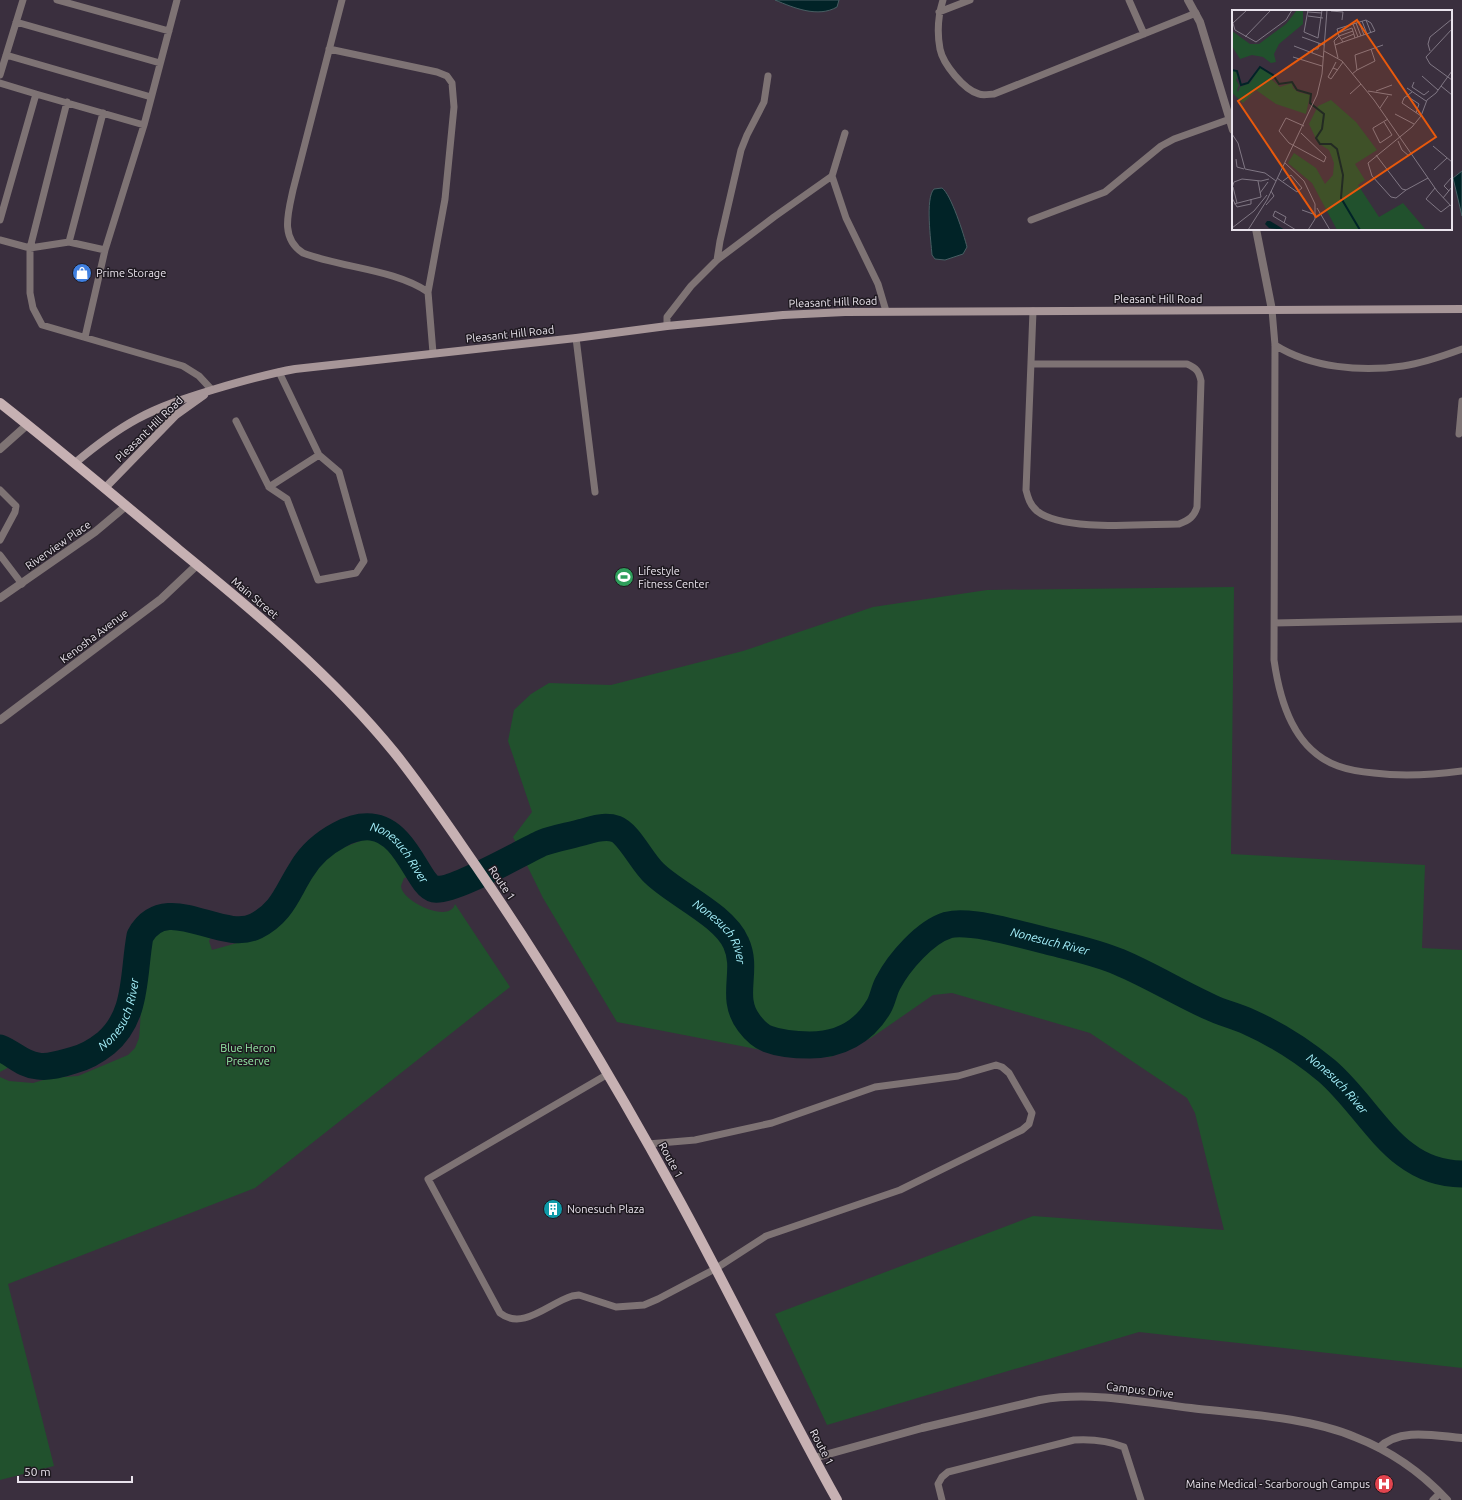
<svg xmlns="http://www.w3.org/2000/svg" width="1462" height="1500" font-family="Ubuntu,sans-serif">
	<style>
		.green { fill: #21512d }
		.water { fill: #012327; stroke: #475d62 }
		.lines { fill: none; stroke-linecap: round; stroke-linejoin: round }
		.river { stroke: #012327; stroke-width: 27 }
		.lane { stroke: #7e7374; stroke-width: 7 }
		.street { stroke: #7e7374; stroke-width: 8 }
		.secondary { stroke: #a79698; stroke-width: 8 }
		.primary { stroke: #c7b1b3; stroke-width: 10 }
		.labels { text-anchor: middle; stroke-width: 3; stroke-linejoin: round; paint-order: stroke }
		.poi-label { font-size: 11px; fill: #e9e3ec; stroke: #1e1920; text-anchor: start }
		.street-label { font-size: 11px; fill: #e9e3ec; stroke: #1e1920 }
		.park-label { font-size: 11px; fill: #96eba6; stroke: #1e1920 }
		.water-label { font-size: 12px; font-style: italic; fill: #a6f2fd; stroke: #1e1920 }
		.inset-river { fill: none; stroke: #012327; stroke-width: 2 }
		.inset-road { fill: none; stroke: #807784; stroke-width: 1 }
		.view { fill: #e8590c; fill-opacity: 0.15; stroke: #e8590c; stroke-width: 2 }
		.inset-edge { fill: none; stroke: #e9e3ec; stroke-width: 2 }
	</style>
	<rect width="100%" height="100%" fill="#3a2f3e"/>
	<!-- green -->
	<path class="green" d="M 1234,587 L 1231,854 L 1425,865 L 1422,948 L 1462,950 L 1462,1368 L 1139,1332 L 827,1425 L 775,1314 L 1033,1216 L 1224,1230 L 1195,1113 L 1187,1098 L 1090,1033 L 952,993 L 933,995 L 871,1038 L 830,1057 L 787,1055 L 617,1022 L 543,898 L 513,837 L 532,812 L 508,741 L 514,710 L 531,694 L 549,683 L 611,685 L 743,651 L 873,607 L 987,590 Z
		M 368,838 C 379,837 387,839 395,848 L 393,850 L 395,855 C 404,859 414,865 414,875 L 404,878 L 401,886 C 402,902 450,924 455,904 L 510,987 L 255,1188 L 8,1284 L 54,1466 L 0,1480 L 0,1077 L 9,1081 L 33,1083 L 50,1078 L 78,1076 L 128,1055 L 135,1048 L 139,1038 C 143,1002 137,959 160,928 L 175,924 L 206,928 L 212,935 L 209,941 L 212,950 L 237,943 L 264,927 L 276,927 L 287,918 L 301,880 L 320,859 L 329,853 Z
		M 0,1058 L 11,1066 L 0,1072 Z"/>
	<!-- water -->
	<path class="water" d="M 775,0 L 839,0 L 837,7 C 818,18 794,8 775,0 Z
		M 1462,171 L 1462,216 L 1453,178 Z
		M 942,188 C 951,194 964,235 967,247 L 963,254 L 945,260 L 935,259 L 932,255 C 931,241 925,198 934,189 Z"/>
	<g class="lines">
		<!-- river -->
		<path class="river" id="s1" d="M 0,1048 C 13,1053 23,1065 38,1066 C 50,1068 63,1063 74,1060 C 86,1057 96,1051 106,1043 C 138,1016 133,974 140,936 C 166,889 221,944 256,926 C 283,912 287,892 302,869 C 311,854 324,843 339,835 C 348,830 360,826 371,827 C 406,830 419,886 434,889 C 452,893 522,852 542,843 C 555,838 569,836 583,832 C 593,829 605,825 616,829 C 629,834 642,862 654,873 C 675,894 724,915 736,943 C 749,971 729,997 749,1023 C 755,1031 760,1036 768,1039 C 781,1044 796,1045 810,1045 C 839,1045 864,1032 879,1006 C 883,999 884,990 888,983 C 899,962 925,932 948,925 C 960,922 977,925 989,927 C 1009,931 1028,936 1047,941 C 1071,947 1096,952 1119,962 C 1150,975 1179,993 1210,1007 C 1222,1013 1236,1016 1249,1022 C 1276,1034 1304,1052 1327,1071 C 1372,1110 1395,1174 1462,1174"/>
		<!-- lane -->
		<path class="lane" d="M 57,0 L 169,31
			M 342,0 L 293,190 C 288,213 280,238 303,253 C 342,268 394,269 428,292 L 433,353
			M 943,0 C 938,16 937,33 940,49 C 943,64 964,90 979,94 C 983,96 990,94 994,94 L 1196,13
			M 1129,0 L 1144,34
			M 939,12 L 970,0
			M 16,22 L 160,63
			M 329,49 L 437,72 L 447,76 L 452,83 L 454,107 L 445,199 L 428,292
			M 6,55 L 151,97
			M 0,75 L 23,0
			M 0,83 L 36,94
			M 832,176 L 846,218 L 878,284 L 886,311
			M 0,220 L 36,94 L 144,125
			M 1031,220 L 1105,192 L 1161,146 L 1174,139 L 1230,119
			M 0,240 L 30,248 L 67,102
			M 69,242 L 103,113
			M 105,250 L 144,125 L 177,0
			M 717,260 L 720,241 L 741,150 L 747,135 L 764,102 L 768,76
			M 1272,310 L 1275,345 L 1274,660 C 1280,702 1294,750 1338,766 C 1349,770 1362,772 1374,773 C 1404,777 1432,775 1462,771
			M 667,326 L 667,317 L 691,286 L 717,260 L 774,217 L 832,176 L 845,133
			M 85,337 L 105,250 L 69,242 L 30,248 L 30,293 L 33,308 L 42,325 L 183,366 L 199,376 L 212,390
			M 576,338 L 595,492
			M 1275,345 C 1311,368 1362,372 1403,366 C 1423,363 1443,356 1462,349
			M 1031,364 L 1187,364 C 1196,368 1199,371 1201,381 L 1197,507 C 1194,517 1189,520 1179,524 C 1145,524 1063,532 1037,511 C 1030,505 1028,498 1026,490 L 1033,311
			M 236,421 L 269,487 L 319,455
			M 1459,434 L 1462,401
			M 269,487 L 287,499 L 318,580 L 356,573 L 364,561 L 339,472 L 319,455 L 279,372
			M 0,490 L 16,506 L 15,512 L 0,540
			M 0,555 L 22,584
			M 1274,623 L 1462,619
			M 608,1074 L 428,1179 L 500,1313 C 523,1331 549,1303 572,1296 L 579,1295 L 616,1307 L 644,1305 L 658,1299 L 715,1269 L 766,1236 L 900,1190 L 1022,1130 L 1029,1124 L 1032,1113 L 1009,1073 L 1002,1067 L 996,1065 L 958,1076 L 875,1087 L 772,1123 L 695,1140 L 648,1144
			M 942,1500 L 938,1484 L 942,1477 L 948,1472 L 1074,1440 C 1091,1439 1107,1440 1124,1447 L 1141,1500
			M 1433,1500 L 1440,1493"/>
		<!-- street -->
		<path class="street" d="M 1188,0 L 1200,22 L 1233,130
			M 1256,229 L 1272,310
			M 0,449 L 27,425
			M 0,598 L 95,532 L 126,506
			M 0,720 L 161,599 L 197,565
			M 1379,1448 C 1400,1427 1436,1436 1462,1438
			M 814,1458 L 922,1428 L 1040,1400 C 1091,1391 1140,1402 1191,1408 C 1242,1414 1308,1417 1355,1437 C 1391,1451 1421,1472 1447,1500"/>
		<!-- secondary -->
		<path class="secondary" d="M 75,463 C 94,447 115,431 137,419 C 161,406 186,398 212,390 C 239,382 266,374 295,369 L 576,338 L 667,326 L 783,315 L 845,312 L 1462,309
			M 105,488 L 176,415 L 204,395"/>
		<!-- primary -->
		<path class="primary" d="M 0,403 C 61,451 120,501 179,550 C 255,612 332,676 394,752 C 423,788 449,827 476,866 C 549,972 615,1083 677,1196 C 732,1296 781,1400 837,1500"/>
	</g>
	<!-- icons -->
	<defs>
		<symbol id="shop-disc" viewBox="-11 -11 22 22"><circle r="9.5" fill="#3f7fe0" stroke="#1e1920"/><path d="M-5-2.5h2.3a2.7 3.5 0 0 1 5.4 0H5L5.5 6h-11ZM-1.5-2.5h3a1.5 2.3 0 0 0-3 0Z" fill="#fff"/></symbol>
		<symbol id="stadium-disc" viewBox="-11 -11 22 22"><circle r="9.5" fill="#2e9e5b" stroke="#1e1920"/><path d="M0-5a6.5 5 0 1 0 0 10a6.5 5 0 1 0 0-10ZM-3.5-1.8h7v3.6h-7Z" fill="#fff"/></symbol>
		<symbol id="building-disc" viewBox="-11 -11 22 22"><circle r="9.5" fill="#0f9aa8" stroke="#1e1920"/><path d="M-4-6H4V6H1V3H-1V6H-4ZM-2.5-4.3h1.7v1.8h-1.7ZM.8-4.3h1.7v1.8H.8ZM-2.5-1h1.7V.8h-1.7ZM.8-1h1.7V.8H.8Z" fill="#fff"/></symbol>
		<symbol id="hospital-disc" viewBox="-11 -11 22 22"><circle r="9.5" fill="#e0444e" stroke="#1e1920"/><path d="M-5-5h3v3.5h4V-5h3V5h-3V1.5h-4V5h-3Z" fill="#fff"/></symbol>
	</defs>
	<g fill-rule="evenodd">
		<use href="#shop-disc" x="71" y="262" width="22" height="22"/>
		<use href="#stadium-disc" x="613" y="566" width="22" height="22"/>
		<use href="#building-disc" x="542" y="1198" width="22" height="22"/>
		<use href="#hospital-disc" x="1373" y="1473" width="22" height="22"/>
	</g>
	<g class="labels">
		<!-- poi labels -->
		<g class="poi-label">
			<text x="96" y="277">Prime Storage</text>
			<text x="638" y="575">Lifestyle<tspan x="638" dy="13">Fitness Center</tspan></text>
			<text x="567" y="1213">Nonesuch Plaza</text>
			<text x="1370" y="1488" text-anchor="end">Maine Medical - Scarborough Campus</text>
		</g>
		<!-- street labels -->
		<g class="street-label">
			<text x="1158" y="303">Pleasant Hill Road</text>
			<text transform="translate(833 302) rotate(-2)" y="4">Pleasant Hill Road</text>
			<text transform="translate(510 334) rotate(-6)" y="4">Pleasant Hill Road</text>
			<text transform="translate(149 429) rotate(-44)" y="4">Pleasant Hill Road</text>
			<text transform="translate(58 545) rotate(-35)" y="4">Riverview Place</text>
			<text transform="translate(255 598) rotate(40)" y="4">Main Street</text>
			<text transform="translate(94 636) rotate(-37)" y="4">Kenosha Avenue</text>
			<text transform="translate(502 883) rotate(56)" y="4">Route 1</text>
			<text transform="translate(671 1160) rotate(61)" y="4">Route 1</text>
			<text transform="translate(1140 1390) rotate(7)" y="4">Campus Drive</text>
			<text transform="translate(822 1447) rotate(62)" y="4">Route 1</text>
		</g>
		<!-- park labels -->
		<g class="park-label">
			<text x="248" y="1052">Blue Heron<tspan x="248" dy="13">Preserve</tspan></text>
		</g>
		<!-- water labels -->
		<g class="water-label">
			<text dy="4" stroke="none"><textPath href="#s1" startOffset="555">Nonesuch River</textPath></text>
			<text dy="4" stroke="none"><textPath href="#s1" startOffset="950">Nonesuch River</textPath></text>
			<text dy="4" stroke="none"><textPath href="#s1" startOffset="1416">Nonesuch River</textPath></text>
			<text dy="4" stroke="none"><textPath href="#s1" startOffset="148">Nonesuch River</textPath></text>
			<text dy="4" stroke="none"><textPath href="#s1" startOffset="1740">Nonesuch River</textPath></text>
		</g>
	</g>
	<!-- overview -->
	<g transform="translate(1232 10)">
		<rect width="220" height="220" fill="#3a2f3e"/>
		<path d="M 65,0 L 71,0 L 71,14 L 47,34 L 42,44 L 44,52 L 39,53 L 31,47 L 20,45 L 8,49 L 0,36 L 0,21 L 18,34 L 27,34 L 54,14 ZM 28,58 L 41,66 L 40,70 L 48,77 L 60,73 L 61,78 L 66,82 L 78,85 L 74,104 L 44,94 L 24,80 L 11,93 L 0,83 L 0,60 L 3,60 L 6,67 L 4,70 L 7,75 L 5,80 L 6,82 L 8,77 L 18,73 ZM 99,90 L 124,112 L 145,140 L 123,154 L 133,170 L 126,175 L 147,207 L 171,193 L 194,220 L 105,220 L 80,173 L 56,153 L 62,143 L 84,158 L 93,174 L 101,165 L 102,153 L 97,140 L 86,133 L 77,114 L 86,96 Z" fill="#21512d"/>
		<path d="M 35,211 L 38,211 L 53,220 L 37,218 L 33,214 Z" fill="#012327"/>
		<path class="inset-river" d="M 0,60 L 5,61 L 9,75 L 16,73 L 28,57 L 41,65 L 47,74 L 60,72 L 65,80 L 79,84 L 78,93 L 92,104 L 90,119 L 84,128 L 88,134 L 99,134 L 105,139 L 111,165 L 109,188 L 128,220"/>
		<path class="inset-road" d="M 76,0 L 72,22 L 86,28 L 90,0M 99,1 L 111,2 L 110,10M 76,2 L 90,3M 76,6 L 91,8M 0,10 L 3,20 L 24,32 L 54,10 L 60,0M 134,10 L 139,23M 130,11 L 135,24M 127,12 L 132,25M 1,13 L 15,0M 124,13 L 129,26M 121,14 L 126,27M 220,19 L 194,47 L 198,54 L 220,70M 106,23 L 120,18 L 123,28M 13,27 L 39,0M 70,27 L 92,35M 110,29 L 122,24M 111,32 L 143,21 L 139,13 L 134,10 L 105,19 L 107,26 L 121,21M 103,35 L 111,32 L 107,26 L 102,31 L 106,48M 62,36 L 91,47M 92,41 L 110,51 L 142,90 L 205,181 L 220,197M 198,41 L 196,34 L 198,27 L 220,9M 80,43 L 81,39 L 86,39 L 87,33M 61,47 L 90,56M 104,52 L 101,58 L 106,60M 101,58 L 96,67 L 99,69 L 111,52M 125,60 L 143,51 L 139,39M 120,64 L 125,60 L 123,45 L 151,35M 190,66 L 206,80M 182,72 L 180,77 L 192,85 L 197,81M 209,76 L 220,85M 175,78 L 194,91M 136,81 L 160,85M 144,81 L 160,75M 180,82 L 172,88 L 170,93 L 189,106M 118,84 L 129,74M 175,86 L 187,94 L 184,103M 148,98 L 156,86M 163,104 L 182,114M 152,112 L 160,125 L 148,133 L 141,119 L 141,118 L 156,109M 69,123 L 94,147 L 92,152 L 57,133 L 47,121 L 54,108 L 72,116M 0,124 L 6,133 L 13,159 L 33,163 L 44,171M 166,131 L 170,140 L 177,146M 201,136 L 220,152M 144,145 L 170,179 L 174,180 L 196,168M 4,149 L 5,157 L 12,159M 53,153 L 72,171 L 83,194 L 83,209 L 76,220M 202,160 L 215,148M 45,168 L 65,182 L 70,178 L 59,165 L 51,171M 1,177 L 5,193M 0,178 L 2,172 L 10,169 L 29,171 L 37,169M 203,178 L 194,189 L 209,202 L 218,195M 174,180 L 164,188 L 159,187 L 140,166 L 136,153 L 180,117 L 189,106 L 195,90 L 204,83 L 220,61M 217,181 L 212,176 L 220,167M 28,183 L 36,172M 0,188 L 5,197 L 19,194 L 19,189M 211,188 L 220,177M 2,194 L 29,187 L 26,171M 34,195 L 42,186 L 39,181M 85,198 L 98,220M 70,200 L 84,205M 52,213 L 54,207 L 43,201 L 41,206 L 64,220M 0,218 L 22,201 L 35,185M 16,220 L 35,190 L 85,85 L 90,64 L 95,0"/>
		<path class="view" d="M 125,10 L 204,127 L 84,207 L 6,91 Z"/>
		<rect width="220" height="220" class="inset-edge"/>
	</g>
	<!-- scale -->
	<path d="M18 1476v6h114v-6" fill="none" stroke="#e9e3ec" stroke-width="2"/>
	<text x="24" y="1476" font-size="12" fill="#e9e3ec" stroke="#1e1920" stroke-width="3" paint-order="stroke">50 m</text>
</svg>
